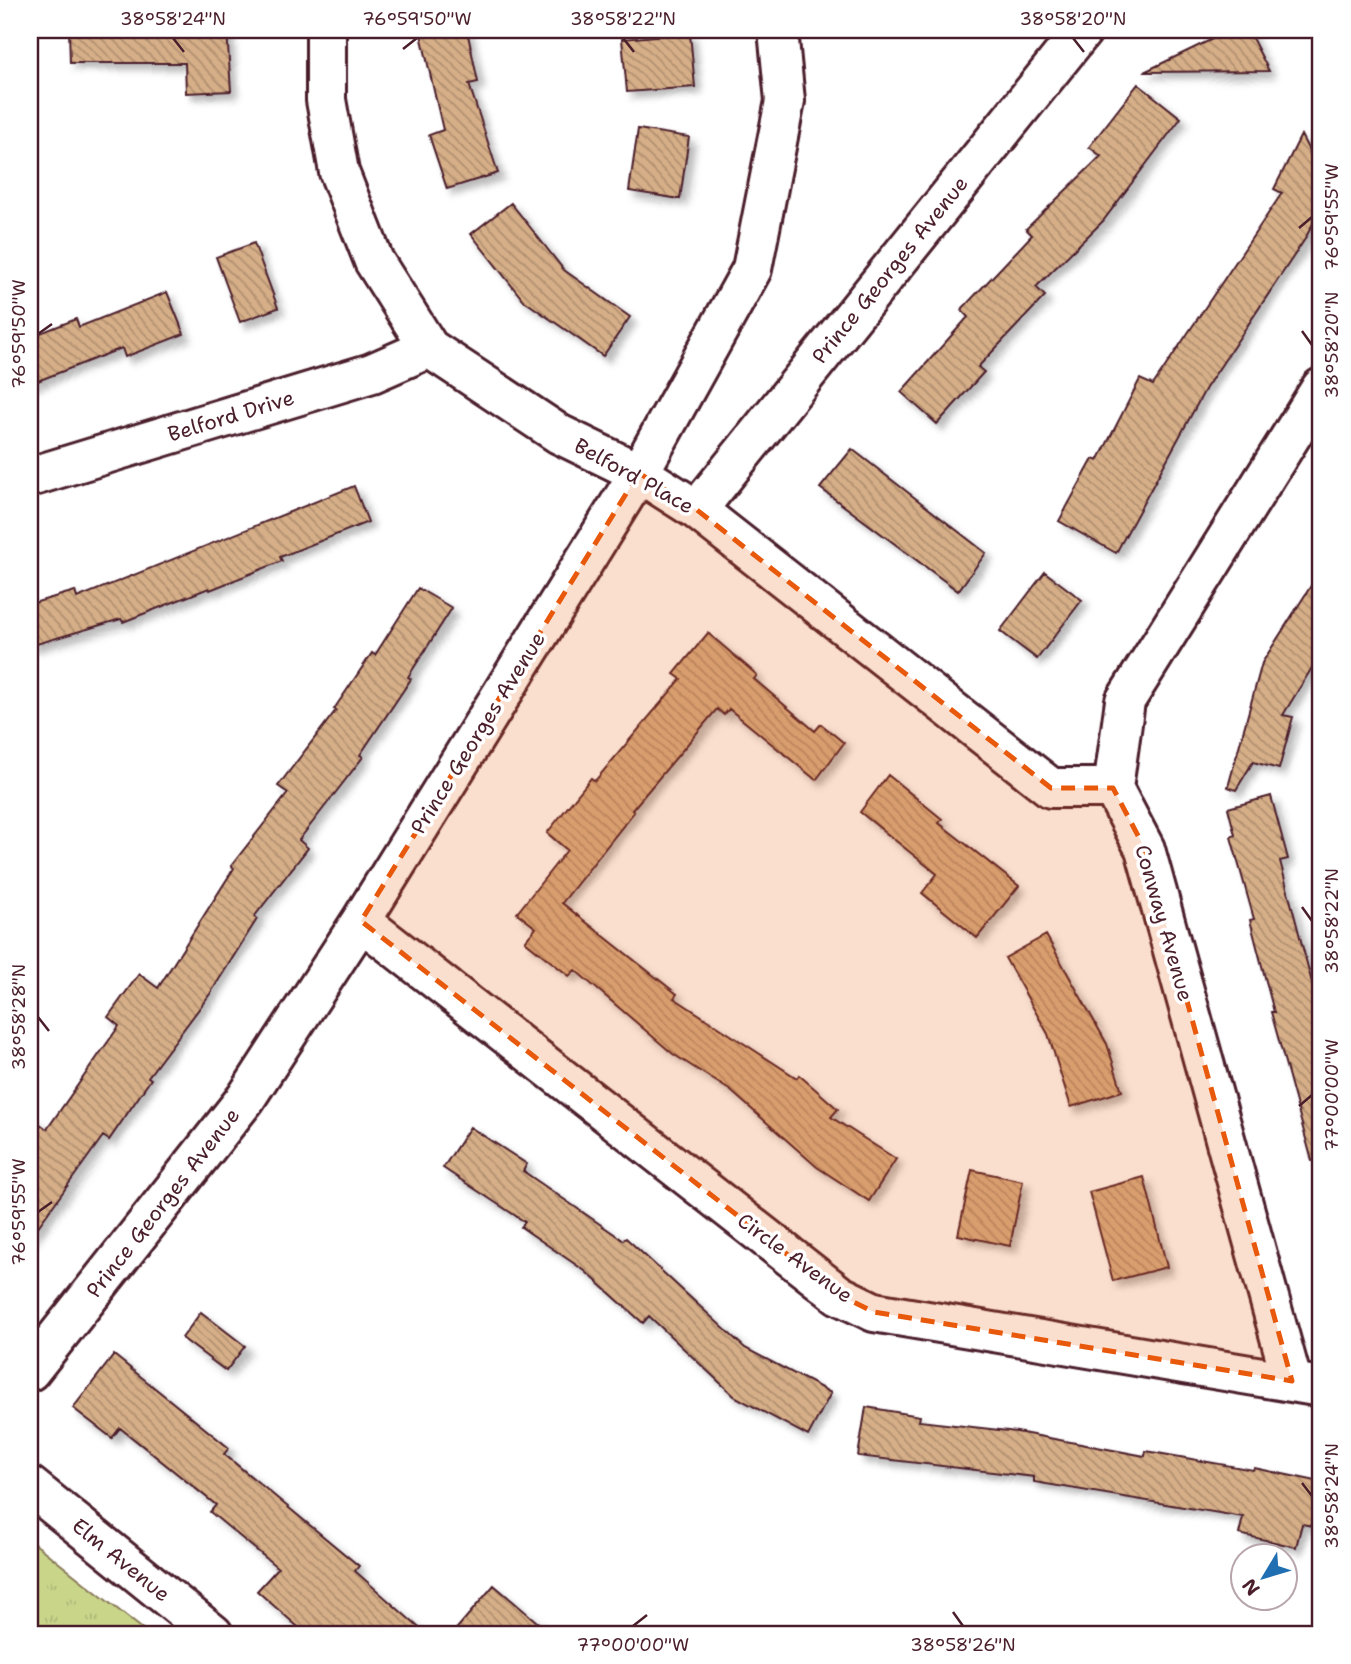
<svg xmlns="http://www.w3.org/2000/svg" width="1351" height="1664" font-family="'Shantell Sans',sans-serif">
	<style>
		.park { fill: url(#park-tufts); stroke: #8a7a5a; stroke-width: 2 }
		.building { fill: url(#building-back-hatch); stroke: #4a1f2b; stroke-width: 2; filter: url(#shadow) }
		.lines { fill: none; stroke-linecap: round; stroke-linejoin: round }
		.minor-casing { stroke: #4a1f2b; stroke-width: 44 }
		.minor { stroke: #fff; stroke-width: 38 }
		.marked { fill: #e8590c; fill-opacity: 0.2; stroke: #e8590c; stroke-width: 5; stroke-dasharray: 14 9; stroke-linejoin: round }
		.ticks { fill: none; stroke: #4a1f2b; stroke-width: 2.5 }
		.labels { text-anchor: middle; stroke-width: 7; stroke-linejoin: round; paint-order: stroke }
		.street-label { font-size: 21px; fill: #4a1f2b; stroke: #fff }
		.neatline { fill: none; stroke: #4a1f2b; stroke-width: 2.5 }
		.ticks-label { font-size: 18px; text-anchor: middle; fill: #4a1f2b }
	</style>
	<defs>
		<pattern id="park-tufts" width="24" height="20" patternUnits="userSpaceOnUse" patternTransform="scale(1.75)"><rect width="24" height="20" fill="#c9d68a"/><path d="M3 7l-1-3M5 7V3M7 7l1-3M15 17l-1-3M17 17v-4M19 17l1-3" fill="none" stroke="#aeb777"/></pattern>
		<pattern id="building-back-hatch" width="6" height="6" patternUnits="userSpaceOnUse" patternTransform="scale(1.75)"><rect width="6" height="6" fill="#d6af88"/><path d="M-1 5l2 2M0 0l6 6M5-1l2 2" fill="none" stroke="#b08e6f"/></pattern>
		<filter id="shadow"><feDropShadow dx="6" dy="6" stdDeviation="3.5" flood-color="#0004"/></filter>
	</defs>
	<rect width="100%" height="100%" fill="#fff"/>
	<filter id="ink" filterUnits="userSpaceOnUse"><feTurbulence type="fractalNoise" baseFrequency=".0143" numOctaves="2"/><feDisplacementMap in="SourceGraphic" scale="14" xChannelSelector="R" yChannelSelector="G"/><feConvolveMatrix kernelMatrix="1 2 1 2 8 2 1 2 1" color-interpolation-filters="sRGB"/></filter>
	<g filter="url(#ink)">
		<!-- park -->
		<path class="park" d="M 30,1540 L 149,1634 L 30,1634 Z"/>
		<!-- building -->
		<path class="building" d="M 69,30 L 227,30 L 231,91 L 186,93 L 185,63 L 70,63 Z
			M 420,30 L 467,30 L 478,82 L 469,84 L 498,173 L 447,189 L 429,135 L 443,130 Z
			M 1231,30 L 1248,30 L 1269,71 L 1144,72 Z
			M 690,33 L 695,87 L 627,92 L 622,39 Z
			M 1138,84 L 1181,118 L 1103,221 L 1036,287 L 1045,296 L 978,367 L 984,372 L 937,424 L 901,392 L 968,317 L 961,310 L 1032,235 L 1026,229 L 1101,156 L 1089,147 Z
			M 638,129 L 689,137 L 680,199 L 629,191 Z
			M 1301,135 L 1321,174 L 1321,208 L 1305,239 L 1206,388 L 1116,553 L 1059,521 L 1093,459 L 1098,461 L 1140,379 L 1153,385 L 1282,193 L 1274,189 Z
			M 511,203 L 564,270 L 630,317 L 603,356 L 523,300 L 471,234 Z
			M 254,243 L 278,308 L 240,322 L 216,257 Z
			M 167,292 L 184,334 L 125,357 L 122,348 L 30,384 L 30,337 L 76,319 L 79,327 Z
			M 852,449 L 986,553 L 958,591 L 820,488 Z
			M 354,486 L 368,522 L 280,557 L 282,561 L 210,590 L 209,588 L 123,622 L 121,619 L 30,646 L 30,604 L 75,591 L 77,598 Z
			M 1321,570 L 1321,653 L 1283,715 L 1293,717 L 1279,769 L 1253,762 L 1236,790 L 1228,787 L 1262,663 Z
			M 1045,572 L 1082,600 L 1037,659 L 1000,631 Z
			M 418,588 L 452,608 L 408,677 L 411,679 L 360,755 L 363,757 L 299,840 L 308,848 L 254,917 L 257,919 L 210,994 L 148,1077 L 151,1079 L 109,1140 L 103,1136 L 30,1238 L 30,1117 L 47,1129 L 119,1026 L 108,1017 L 139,974 L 158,988 L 234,868 L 231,866 L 288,793 L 278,786 L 336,710 L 334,709 L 372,653 L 375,655 Z
			M 708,633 L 757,675 L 754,679 L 815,731 L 821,724 L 844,743 L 816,780 L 729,709 L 724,715 L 717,709 L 632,810 L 634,812 L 562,903 L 677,994 L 674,998 L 797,1078 L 799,1075 L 838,1109 L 831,1117 L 896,1159 L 869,1201 L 817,1167 L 731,1091 L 673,1054 L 575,970 L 569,976 L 525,941 L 536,928 L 517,913 L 567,850 L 547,833 L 591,778 L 595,781 L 681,679 L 674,674 Z
			M 888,775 L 942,819 L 939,823 L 1019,886 L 977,938 L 922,893 L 937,874 L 860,812 Z
			M 1271,796 L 1288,859 L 1280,861 L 1321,1017 L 1321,1160 L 1312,1161 L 1271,1012 L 1274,1012 L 1250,920 L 1254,919 L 1231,837 L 1235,835 L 1228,808 Z
			M 1046,935 L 1107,1044 L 1122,1091 L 1071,1107 L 1048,1034 L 1005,958 Z
			M 470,1127 L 527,1164 L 523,1171 L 623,1240 L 626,1238 L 745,1348 L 831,1393 L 808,1436 L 734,1396 L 649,1316 L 643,1323 L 585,1271 L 521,1227 L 525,1222 L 443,1168 Z
			M 972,1170 L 1023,1181 L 1010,1246 L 958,1235 Z
			M 1144,1177 L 1167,1267 L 1113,1281 L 1089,1192 Z
			M 201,1312 L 245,1346 L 226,1371 L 182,1338 Z
			M 114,1355 L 229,1448 L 224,1454 L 359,1566 L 355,1571 L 426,1634 L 306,1634 L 257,1591 L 278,1568 L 210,1512 L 216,1505 L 120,1428 L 112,1438 L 73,1408 Z
			M 866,1407 L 920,1416 L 919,1421 L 1017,1432 L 1145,1456 L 1146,1451 L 1253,1470 L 1254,1468 L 1321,1482 L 1317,1527 L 1302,1524 L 1296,1547 L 1239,1534 L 1243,1517 L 1034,1482 L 1034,1477 L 858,1456 Z
			M 494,1585 L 551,1634 L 452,1634 Z"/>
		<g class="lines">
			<defs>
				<path id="minor" d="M 326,30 L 326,100 L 339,172 L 374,261 L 429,348 L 559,434 L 639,473 L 697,510 L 1051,788 L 1113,788
					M 30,477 L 372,373 L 429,348
					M 697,510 L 1083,30
					M 361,921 L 839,1295 L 874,1312 L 1321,1387
					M 30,1371 L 246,1098 L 361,921 L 639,473 L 752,269 L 785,101 L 778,30
					M 1292,1381 L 1145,849 L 1113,788 L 1125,701 L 1321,388
					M 30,1486 L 213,1634"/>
			</defs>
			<!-- minor casing -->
			<use href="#minor" class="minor-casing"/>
			<!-- minor -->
			<use href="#minor" class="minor"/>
		</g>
	</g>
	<!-- marked area -->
	<path class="marked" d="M 639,473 L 697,510 L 1051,788 L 1113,788 L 1145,849 L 1292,1381 L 874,1312 L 839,1295 L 361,921 Z"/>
	<!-- ticks -->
	<path class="ticks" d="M 173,38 L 184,52M 623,38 L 634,52M 1073,38 L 1084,52M 403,49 L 417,38M 1299,228 L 1312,217M 1302,331 L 1312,345M 38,334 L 52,324M 1302,907 L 1312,921M 38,1017 L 49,1031M 1299,1106 L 1312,1095M 38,1212 L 52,1202M 1302,1483 L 1312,1496M 953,1612 L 963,1626M 633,1626 L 647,1615"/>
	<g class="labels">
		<!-- street labels -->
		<g class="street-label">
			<text transform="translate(890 270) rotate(-51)" y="7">Prince Georges Avenue</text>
			<text transform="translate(231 416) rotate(-17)" y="7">Belford Drive</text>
			<text transform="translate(634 476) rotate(29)" y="7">Belford Place</text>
			<text transform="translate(478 733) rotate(-58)" y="7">Prince Georges Avenue</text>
			<text transform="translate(1164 923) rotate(74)" y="7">Conway Avenue</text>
			<text transform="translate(163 1203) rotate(-52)" y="7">Prince Georges Avenue</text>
			<text transform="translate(795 1258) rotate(36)" y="7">Circle Avenue</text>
			<text transform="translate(121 1560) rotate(39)" y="7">Elm Avenue</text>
		</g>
	</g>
	<!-- margin -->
	<rect width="1351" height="1664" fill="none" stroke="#fff" stroke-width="77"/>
	<!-- north arrow -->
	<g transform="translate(1264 1577) rotate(232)"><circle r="33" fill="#ffffff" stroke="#b7a5aa" stroke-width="2"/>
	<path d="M0-5L12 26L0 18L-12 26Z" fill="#1f6fb2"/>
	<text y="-10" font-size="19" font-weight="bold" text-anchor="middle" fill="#4a1f2b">N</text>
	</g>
	<rect x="38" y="38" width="1274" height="1588" class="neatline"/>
	<g class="ticks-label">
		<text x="173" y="25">38°58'24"N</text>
		<text x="417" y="25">76°59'50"W</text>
		<text x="623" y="25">38°58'22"N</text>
		<text x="1073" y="25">38°58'20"N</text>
		<text transform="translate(1332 217) rotate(-90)" y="6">76°59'55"W</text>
		<text transform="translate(19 334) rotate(-90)" y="6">76°59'50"W</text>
		<text transform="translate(1332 345) rotate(-90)" y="6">38°58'20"N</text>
		<text transform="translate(1332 921) rotate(-90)" y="6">38°58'22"N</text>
		<text transform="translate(19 1017) rotate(-90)" y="6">38°58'28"N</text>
		<text transform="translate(1332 1095) rotate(-90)" y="6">77°00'00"W</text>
		<text transform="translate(19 1212) rotate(-90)" y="6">76°59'55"W</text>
		<text transform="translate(1332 1496) rotate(-90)" y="6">38°58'24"N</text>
		<text x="633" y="1651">77°00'00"W</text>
		<text x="963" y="1651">38°58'26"N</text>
	</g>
</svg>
